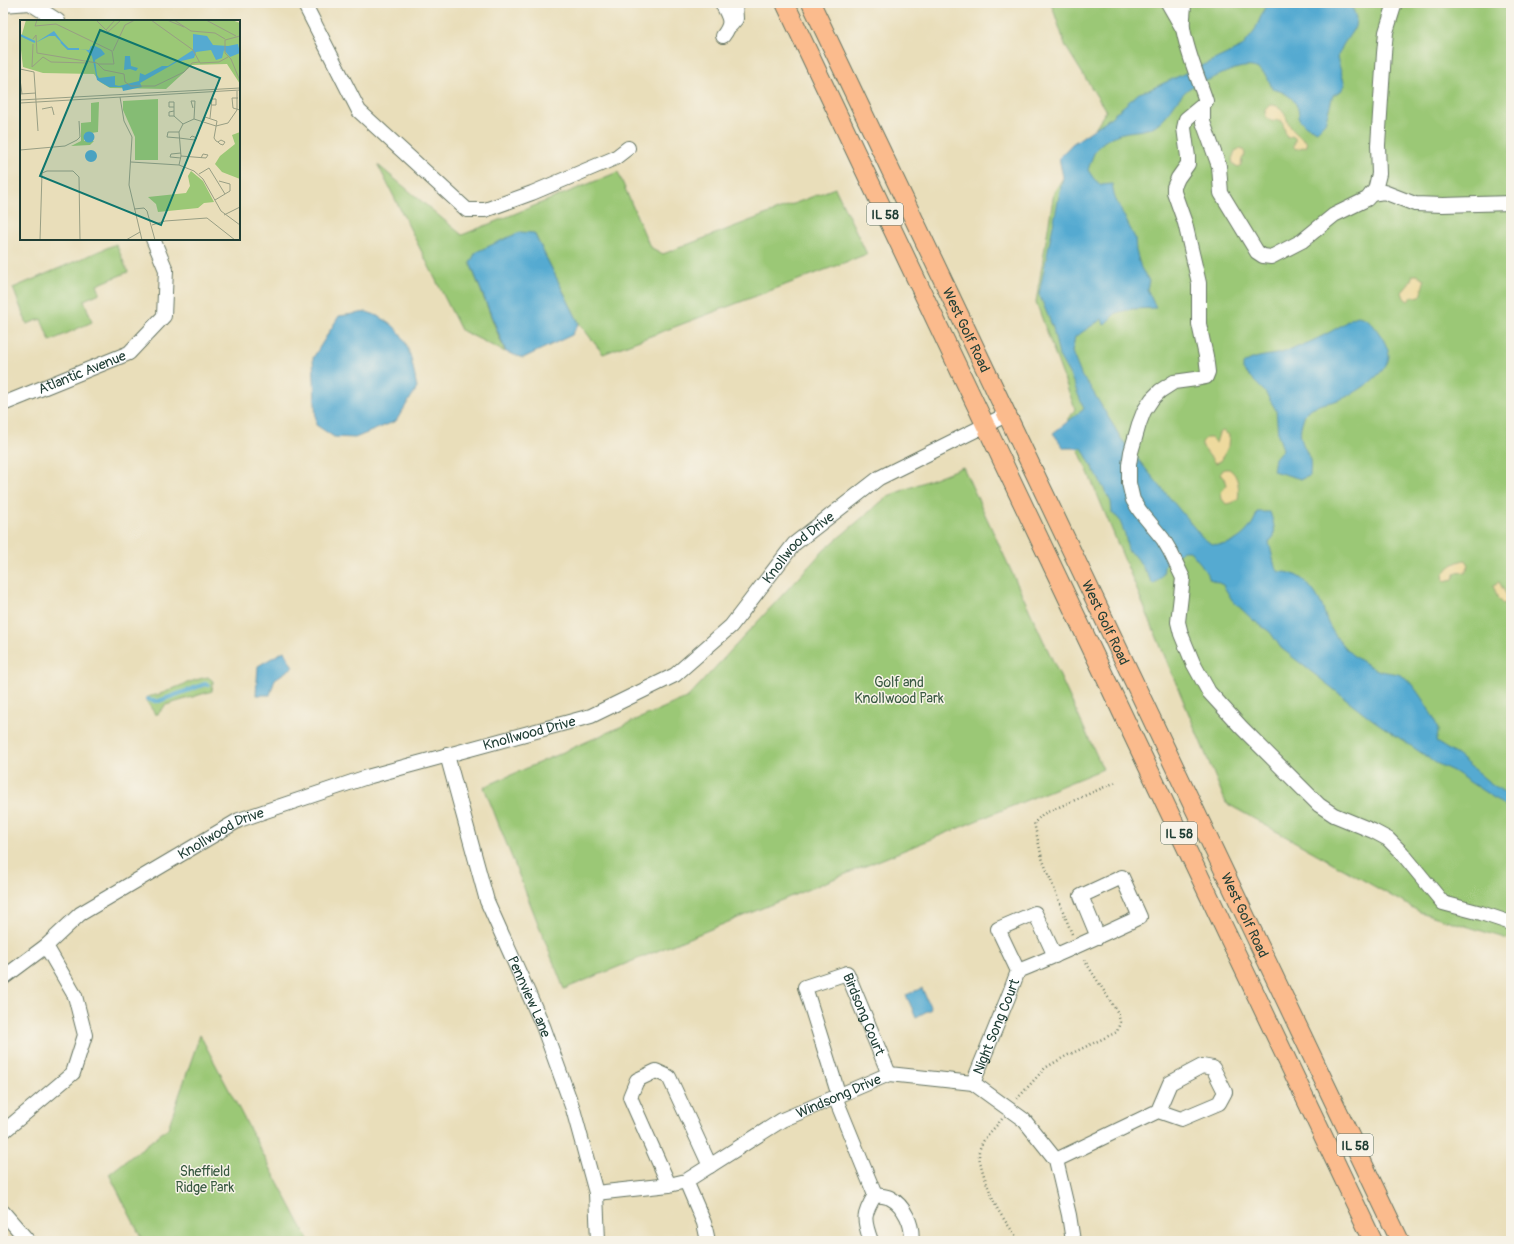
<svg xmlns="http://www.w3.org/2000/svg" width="1514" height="1244" font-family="Pangolin,sans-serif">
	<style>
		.green { fill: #9bc876; stroke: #5d8255 }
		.sand { fill: #eeda9e; stroke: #868c69 }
		.water { fill: #55aad1; stroke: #3a7482 }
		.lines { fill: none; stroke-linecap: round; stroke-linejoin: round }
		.stream { stroke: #55aad1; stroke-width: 4 }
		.minor-casing { stroke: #667563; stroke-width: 16 }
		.major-casing { stroke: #667563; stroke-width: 20 }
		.path { stroke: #667563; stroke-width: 2.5; stroke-dasharray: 1 3; stroke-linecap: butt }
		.minor { stroke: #fff; stroke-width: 14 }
		.major { stroke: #fbbb8d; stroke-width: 18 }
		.labels { text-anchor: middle; stroke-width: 3; stroke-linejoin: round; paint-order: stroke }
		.shield { fill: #f7f3e8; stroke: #60746a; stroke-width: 1 }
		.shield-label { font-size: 13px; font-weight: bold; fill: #1f3d34 }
		.street-label { font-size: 14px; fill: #1f3d34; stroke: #f7f3e8 }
		.park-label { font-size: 14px; fill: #385941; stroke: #f7f3e8 }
		.inset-river { fill: none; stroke: #55aad1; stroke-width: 2 }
		.inset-road { fill: none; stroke: #989e84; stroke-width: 1 }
		.view { fill: #0f766e; fill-opacity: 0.15; stroke: #0f766e; stroke-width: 2 }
		.inset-edge { fill: none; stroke: #1f3d34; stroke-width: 2 }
	</style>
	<rect width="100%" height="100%" fill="#f7f3e8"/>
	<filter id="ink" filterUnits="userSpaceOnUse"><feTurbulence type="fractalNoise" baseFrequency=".025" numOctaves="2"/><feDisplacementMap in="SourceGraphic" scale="8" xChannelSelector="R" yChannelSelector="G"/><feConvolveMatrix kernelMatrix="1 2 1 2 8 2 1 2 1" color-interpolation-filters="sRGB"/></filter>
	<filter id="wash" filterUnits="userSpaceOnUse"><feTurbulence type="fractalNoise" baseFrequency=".012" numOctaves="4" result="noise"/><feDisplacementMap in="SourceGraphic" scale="16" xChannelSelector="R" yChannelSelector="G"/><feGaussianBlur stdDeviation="0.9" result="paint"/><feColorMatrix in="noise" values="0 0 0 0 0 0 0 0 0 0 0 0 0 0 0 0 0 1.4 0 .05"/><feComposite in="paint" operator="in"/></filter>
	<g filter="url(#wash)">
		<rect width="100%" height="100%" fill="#e9deba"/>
		<!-- green -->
		<path class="green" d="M 1051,3 L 1511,3 L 1511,940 L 1420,912 L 1226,803 L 1067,422 L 1075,409 L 1036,302 L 1054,192 L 1106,111 L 1066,47 Z
			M 378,165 L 462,235 L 618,172 L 650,247 L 663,254 L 835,188 L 867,254 L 603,354 L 579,323 L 534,233 L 470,263 L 505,352 L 461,330 Z
			M 116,244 L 128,272 L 97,285 L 100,293 L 84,300 L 92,322 L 50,341 L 41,319 L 27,324 L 13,288 Z
			M 963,467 L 1103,769 L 564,989 L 484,787 L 688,697 L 824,550 L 888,496 Z
			M 208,677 L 213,681 L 212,691 L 166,705 L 158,714 L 155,714 L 145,699 C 150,695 154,696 160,694 C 176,688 191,680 208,677 Z
			M 200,1035 L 309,1241 L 143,1241 L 109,1174 L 168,1128 Z"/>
		<!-- sand -->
		<path class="sand" d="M 1270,105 C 1286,105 1284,118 1292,129 C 1296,134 1301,137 1306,141 L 1307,146 L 1296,149 C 1291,146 1296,143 1295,138 L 1292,136 L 1287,138 L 1282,121 C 1273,120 1265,122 1265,110 Z
			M 1239,149 L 1244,150 L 1245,155 L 1242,159 L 1241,165 L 1238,167 L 1233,164 L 1232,159 L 1235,151 Z
			M 1413,275 L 1417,275 L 1425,279 C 1424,281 1421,294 1420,296 L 1415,297 L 1413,296 L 1408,301 L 1404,298 L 1402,292 L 1409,284 Z
			M 1223,431 L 1229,435 L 1228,447 L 1221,461 L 1215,463 L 1202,446 L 1202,442 L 1206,438 L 1211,438 L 1216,443 L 1219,433 Z
			M 1224,469 L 1229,469 C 1238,474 1240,489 1238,499 L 1232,503 L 1226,504 L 1222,499 L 1221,492 L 1227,485 L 1226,481 L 1220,474 Z
			M 1466,560 L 1469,565 L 1465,572 L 1456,573 L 1453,579 L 1444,581 L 1443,574 C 1449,566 1456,561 1466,560 Z
			M 1499,582 L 1509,599 L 1503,604 L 1498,599 L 1493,585 Z"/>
		<!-- water -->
		<path class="water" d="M 1267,3 L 1351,3 L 1356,18 L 1355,27 L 1343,45 L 1337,58 L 1345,85 L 1341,91 L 1333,95 L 1325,123 L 1317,131 L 1306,126 L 1299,119 C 1300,102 1288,92 1272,89 C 1262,54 1235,68 1211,79 C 1203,82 1192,85 1186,91 C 1175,101 1169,116 1156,125 C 1145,132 1135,130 1123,133 C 1120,133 1116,136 1112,137 C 1095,146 1094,152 1088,170 L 1094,179 L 1101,185 L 1112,184 L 1115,198 L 1135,238 L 1136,251 L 1141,268 L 1149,281 L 1147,289 L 1156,308 L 1131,309 L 1116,313 L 1104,325 L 1102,319 L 1075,337 L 1072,352 L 1082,377 L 1089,385 L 1122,440 L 1202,537 C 1205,539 1209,543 1213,544 C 1232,549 1253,530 1257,512 L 1270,512 C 1272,518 1276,530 1274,536 C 1273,538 1271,540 1269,542 L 1275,567 L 1279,572 C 1300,570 1316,591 1323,608 C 1325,614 1326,620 1329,625 C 1335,636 1341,644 1349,652 C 1355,658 1372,668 1380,671 C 1388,673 1397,672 1404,677 C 1413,682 1437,720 1438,730 C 1438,734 1437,738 1436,742 L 1457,755 L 1489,782 L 1511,797 L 1511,819 L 1507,808 L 1494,798 L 1453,771 L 1436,763 L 1373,720 L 1281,648 L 1270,632 L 1253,620 L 1232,600 L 1223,585 L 1210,579 L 1201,564 L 1190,551 L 1183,551 L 1164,566 C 1164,576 1161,579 1153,584 L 1137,558 L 1128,551 L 1125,534 L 1119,519 L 1112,513 L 1111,502 L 1082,448 L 1064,448 L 1053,433 L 1084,409 L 1071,377 L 1059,356 L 1053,328 L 1039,294 L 1063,177 L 1059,158 L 1072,144 L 1110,118 L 1139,93 L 1151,89 L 1242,47 L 1254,32 Z
			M 520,232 L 534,233 L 579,323 L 572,335 L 523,358 L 506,352 L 470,263 L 476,252 Z
			M 367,312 C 408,325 410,351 417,388 L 396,421 L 355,438 L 334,437 L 316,425 L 313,358 L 339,316 Z
			M 1358,316 C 1370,319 1372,323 1379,333 C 1383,338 1388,348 1389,355 C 1390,372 1353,396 1338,400 C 1327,404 1314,403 1305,414 C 1304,416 1303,420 1302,423 C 1297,439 1305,446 1310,460 C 1311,465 1310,471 1310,476 L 1301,479 L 1273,471 L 1275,458 L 1283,449 L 1278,435 L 1276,410 L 1265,392 L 1243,370 L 1243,364 C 1253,356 1268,356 1281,353 C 1300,347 1320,338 1337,328 C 1346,323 1348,319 1358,316 Z
			M 284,651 L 293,667 L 275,679 L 270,695 L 256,695 L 258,666 Z
			M 922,988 L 931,1009 L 916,1017 L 906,995 Z"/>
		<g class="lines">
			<!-- stream -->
			<path class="stream" d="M 148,699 L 152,701 L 159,701 L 205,684 L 209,685"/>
		</g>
	</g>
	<g filter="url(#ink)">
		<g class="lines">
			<defs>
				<g id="minor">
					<path d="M 304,3 L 359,111 L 467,210 L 485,210 L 532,193 L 615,158 L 628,148"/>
					<path d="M 722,3 C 729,18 734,21 723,36"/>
					<path d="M 1168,3 L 1183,29"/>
					<path d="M 1184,3 C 1184,11 1182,20 1183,28 C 1187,53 1198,77 1206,101 L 1203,105 L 1186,119 L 1184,128 L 1188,157 L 1188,164 L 1178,178 L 1174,187 L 1174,192 L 1185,223 L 1199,283 L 1199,324 L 1206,356 L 1208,372 L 1206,377 L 1196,379 L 1174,382 L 1160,391 L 1152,399 L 1144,411 L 1139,424 L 1131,452 L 1129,465 L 1129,483 L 1133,500 L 1140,511 L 1163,539 L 1170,551 L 1183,578 L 1178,622 L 1181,634 L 1193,663 L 1209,692 L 1241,727 L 1319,805 L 1334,815 L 1373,831 L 1388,839 L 1402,853 L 1443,903 L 1481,913 L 1511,923"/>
					<path d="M 3,5 L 30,3 L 58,21"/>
					<path d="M 731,25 L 736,19 L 735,3"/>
					<path d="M 1203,105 L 1203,122 L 1219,166 L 1221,193 L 1257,252 L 1263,256 L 1271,257 L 1302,241 L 1334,215 L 1367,199 L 1375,190 L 1379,174 L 1378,145 L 1384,53 L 1386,32 L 1395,3"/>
					<path d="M 1371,194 L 1384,192 L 1415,204 L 1443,205 L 1511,203"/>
					<path id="s1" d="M 3,404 L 129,353 L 164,316 L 166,270 L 153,239"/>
					<path id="s2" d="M 447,755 L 487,901 L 543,1026 L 573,1109 L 596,1193 L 598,1241"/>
					<path d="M 1018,971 C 1059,955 1099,936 1140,917 L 1122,877 L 1081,896 L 1098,937"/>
					<path id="s3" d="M 3,978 L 46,946 L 80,914 L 239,820 L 367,777 L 591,716 L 675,675 L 731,626 L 794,544 L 879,478 L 1008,414"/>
					<path id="s4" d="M 973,1083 L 1009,995 L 1018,971 L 998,929 L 1035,913 L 1055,956"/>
					<path id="s5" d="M 839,1096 L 805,987 L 847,973 L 889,1074"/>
					<path d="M 835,1097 L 875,1195"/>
					<path d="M 3,1132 L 73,1073 L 85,1035 L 75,996 L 46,946"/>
					<path d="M 1056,1160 L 1158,1111 L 1181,1119 L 1219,1103 L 1225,1092 L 1213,1068 L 1202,1066 L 1170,1083 L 1158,1111"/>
					<path d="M 686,1181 L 704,1223 L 708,1241"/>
					<path d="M 669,1185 L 630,1097 L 637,1080 L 656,1071 L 669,1077 L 710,1166"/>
					<path id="s6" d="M 596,1193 L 669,1185 L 686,1181 L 782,1120 L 889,1074 L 973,1083 L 1024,1120 L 1056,1160 L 1069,1215 L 1073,1241"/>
					<path d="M 875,1195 C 880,1196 886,1196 890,1198 C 904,1205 914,1226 911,1241"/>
					<path d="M 3,1212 L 28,1241"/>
					<path d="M 871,1241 C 863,1219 863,1215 875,1195"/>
				</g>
				<g id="major">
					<path d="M 785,3 L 1143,757 L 1373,1241"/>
					<path id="s7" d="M 811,3 L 1400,1241"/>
				</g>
			</defs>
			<!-- minor casing -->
			<use href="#minor" class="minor-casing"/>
			<!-- major casing -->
			<use href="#major" class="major-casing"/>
			<!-- path -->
			<path class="path" d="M 1072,934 L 1042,858 L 1034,823 L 1043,814 L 1116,782
				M 1017,1099 L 1045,1068 L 1066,1056 L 1117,1032 L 1120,1022 L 1118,1013 L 1083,958
				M 1002,1119 C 994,1130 982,1137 979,1152 C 978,1163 991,1196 997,1208 C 1003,1219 1012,1230 1019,1241"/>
			<!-- minor -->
			<use href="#minor" class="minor"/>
			<!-- major -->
			<use href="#major" class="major"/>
		</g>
	</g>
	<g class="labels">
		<!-- shield labels -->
		<g class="shield">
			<rect x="867" y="203" width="36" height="22" rx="3"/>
			<rect x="1161" y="822" width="36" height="22" rx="3"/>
			<rect x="1337" y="1134" width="36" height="22" rx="3"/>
		</g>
		<g class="shield-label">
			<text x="885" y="219">IL 58</text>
			<text x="1179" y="838">IL 58</text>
			<text x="1355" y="1150">IL 58</text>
		</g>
		<!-- street labels -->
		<g class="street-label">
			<text dy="5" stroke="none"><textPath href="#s7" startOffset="362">West Golf Road</textPath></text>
			<text dy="5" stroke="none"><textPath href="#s1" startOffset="85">Atlantic Avenue</textPath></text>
			<text dy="5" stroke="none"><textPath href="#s3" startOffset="924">Knollwood Drive</textPath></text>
			<text dy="5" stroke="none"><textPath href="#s7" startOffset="686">West Golf Road</textPath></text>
			<text dy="5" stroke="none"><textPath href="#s3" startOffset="588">Knollwood Drive</textPath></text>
			<text dy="5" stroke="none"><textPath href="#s3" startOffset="263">Knollwood Drive</textPath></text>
			<text dy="5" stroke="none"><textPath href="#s7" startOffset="1010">West Golf Road</textPath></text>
			<text dy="5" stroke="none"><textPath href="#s2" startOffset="256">Pennview Lane</textPath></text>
			<text dy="5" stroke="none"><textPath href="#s5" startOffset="203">Birdsong Court</textPath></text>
			<text dy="5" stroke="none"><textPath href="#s4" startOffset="61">Night Song Court</textPath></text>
			<text dy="5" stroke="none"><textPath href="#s6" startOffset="266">Windsong Drive</textPath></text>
		</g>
		<!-- park labels -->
		<g class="park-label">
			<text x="899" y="687">Golf and<tspan x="899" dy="16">Knollwood Park</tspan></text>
			<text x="205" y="1176">Sheffield<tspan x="205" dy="16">Ridge Park</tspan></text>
		</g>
	</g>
	<!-- overview -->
	<g transform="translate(20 20)">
		<rect width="220" height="220" fill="#e9deba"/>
		<path d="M 6,0 L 212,0 L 220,3 L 220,64 L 207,44 L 172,45 L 146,69 L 90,68 L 80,62 L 74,54 L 23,53 L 3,47 L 0,21 ZM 138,79 L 138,140 L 115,140 L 115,117 L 103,90 L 103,81 ZM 79,82 L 78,112 L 64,114 L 64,121 L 74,121 L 70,125 L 51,126 L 61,121 L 61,103 L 71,102 L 71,83 ZM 220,112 L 220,159 L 202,152 L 195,144 L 200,136 L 215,124 L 212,115 ZM 171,151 L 183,161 L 194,182 L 184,183 L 178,188 L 138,192 L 136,184 L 128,177 L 166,173 L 170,166 L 168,156 Z" fill="#9bc876"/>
		<path d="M 34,11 L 46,27 L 35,16 L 29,16 L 15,23 ZM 173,14 L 187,16 L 193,25 L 208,26 L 218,24 L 220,33 L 210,37 L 204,30 L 202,38 L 196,40 L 191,30 L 176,32 L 174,38 L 157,42 L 120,63 L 122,67 L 103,71 L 102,67 L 89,67 L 77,60 L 72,36 L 66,30 L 58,29 L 69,30 L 71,26 L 75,26 L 81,29 L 85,34 L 75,40 L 77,55 L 79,58 L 95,56 L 95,65 L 99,66 L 119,61 L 120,53 L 125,55 L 142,46 L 148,46 L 173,30 ZM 105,36 L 110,36 L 111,46 L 118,48 L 116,51 L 110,49 L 104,50 ZM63.5 117a5.5 5.5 0 1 1 11 0a5.5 5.5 0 1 1-11 0ZM65 136a6 6 0 1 1 12 0a6 6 0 1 1-12 0Z" fill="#55aad1"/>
		<path class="inset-river" d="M 0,15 L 15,22M 41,22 L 48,29 L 59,29"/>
		<path class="inset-road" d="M 17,0 L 15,6 L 36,4 L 92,31 L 94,44 L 78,44M 76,0 L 88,12 L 101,0M 131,0 L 173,30 L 180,43 L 199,42 L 208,37M 147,0 L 164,7M 154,0 L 171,11 L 195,13 L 205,19M 186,0 L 216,16M 86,10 L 95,0M 220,16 L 205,20 L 205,33 L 211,39 L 220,61M 13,19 L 16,15 L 17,33 L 77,43 L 84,50 L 104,54 L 105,62 L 111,66 L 135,66 L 164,52 L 172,43 L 179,42M 13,24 L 12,47 L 23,37 L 31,42 L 68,43M 93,31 L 105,5 L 115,0M 0,49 L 14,52 L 18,111M 0,59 L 2,74M 0,74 L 16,73M 100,77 L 104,101 L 112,117 L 109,165 L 122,220M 218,78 L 212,78 L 213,88 L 220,90M 0,80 L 220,68M 0,83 L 220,70M 154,87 L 149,87 L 149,82 L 154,82 L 154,96M 173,88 L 171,81 L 175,81 L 174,99M 22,89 L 32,87 L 34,95M 154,91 L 149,92 L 149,96 L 154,96 L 163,104M 190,98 L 192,79 L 196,79 L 196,85 L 192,85M 184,101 L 185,97 L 197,101 L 194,118 L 196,121 L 198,122 L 200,124 L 203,125 L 205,122 L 201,120 L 198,122M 159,112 L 148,112 L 147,117 L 159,118M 159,118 L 175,120 L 177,118 L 172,116 L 170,118M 0,130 L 45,126 L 57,120 L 60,117 L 59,101M 161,133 L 151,134 L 150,137 L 161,138M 161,136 L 186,138 L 188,135 L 183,134 L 181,138M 111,142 L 159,145 L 174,151 L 183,159 L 201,191 L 220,205M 159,145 L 161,136 L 159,112 L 163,104 L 174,99 L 196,106 L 208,103 L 217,90 L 217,71M 179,154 L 189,148 L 205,174M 195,180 L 210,171 L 210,164 L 199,161M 114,189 L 124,188 L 127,191 L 135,220M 204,195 L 220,187M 132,205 L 145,201 L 187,198 L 215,220M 0,220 L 20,220M 20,220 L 22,153 L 27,151 L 53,151 L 59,157 L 60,220M 106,220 L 120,212"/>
		<path class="view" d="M 80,10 L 200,58 L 141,205 L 20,156 Z"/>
		<rect width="220" height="220" class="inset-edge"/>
	</g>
	<!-- margin -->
	<rect width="1514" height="1244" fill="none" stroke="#f7f3e8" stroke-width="16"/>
</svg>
